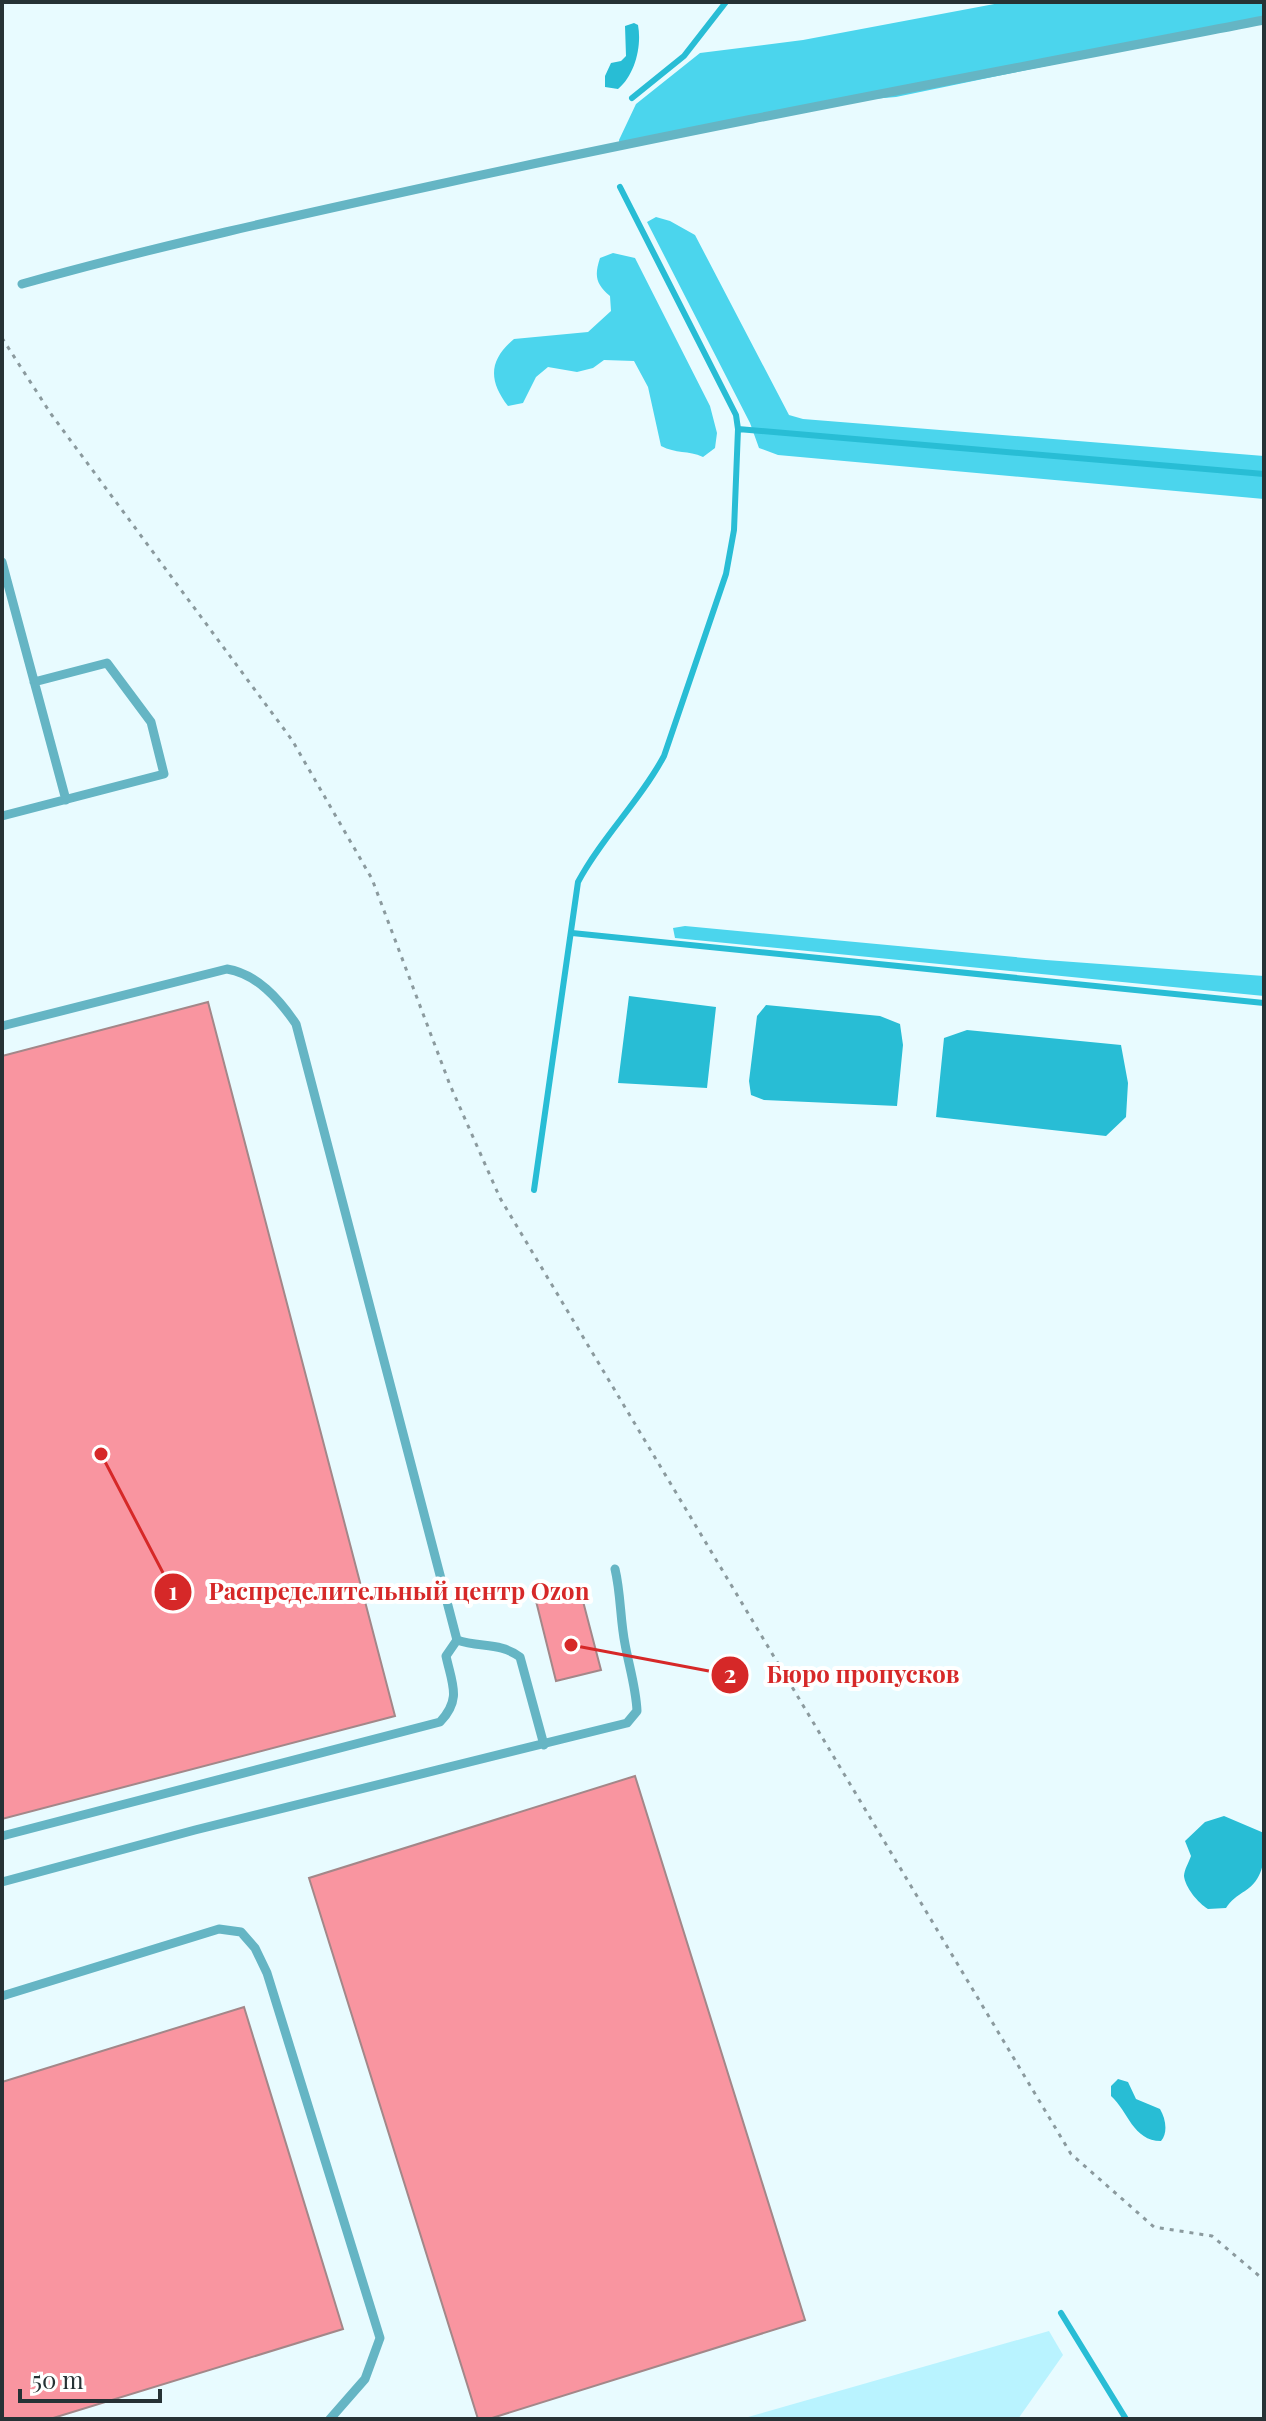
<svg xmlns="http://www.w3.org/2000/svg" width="1266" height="2421" font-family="'Playfair Display',serif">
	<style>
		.green { fill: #b9f3ff }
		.forest { fill: #4bd5ed }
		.water { fill: #28bdd5 }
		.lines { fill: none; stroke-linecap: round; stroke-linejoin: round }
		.stream { stroke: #28bdd5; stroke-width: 6 }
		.building { fill: #f995a0; stroke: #a38789; stroke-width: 2 }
		.path { stroke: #8b9a9e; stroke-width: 3; stroke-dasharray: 4 6; stroke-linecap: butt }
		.lane { stroke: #65b5c4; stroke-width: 9 }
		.leader { fill: none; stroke: #d62828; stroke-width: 3 }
		.callout-dot { fill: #d62828; stroke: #fff; stroke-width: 3 }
		.mark-label { font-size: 24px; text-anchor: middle; font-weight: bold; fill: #fff }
		.callout-label { font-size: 24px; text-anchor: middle; font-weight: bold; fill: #d62828; stroke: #fff; stroke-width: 8; stroke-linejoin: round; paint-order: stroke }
	</style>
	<rect width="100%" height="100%" fill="#e8fbff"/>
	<!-- green -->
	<path class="green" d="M 1049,2331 L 1063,2355 L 1018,2419 L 741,2419 Z"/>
	<!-- forest -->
	<path class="forest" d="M 1005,2 L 1264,2 L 1264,21 L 896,97 L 836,102 L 620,147 L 619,140 L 636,104 L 700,53 L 803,40 Z
		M 656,217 L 670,221 L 695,235 L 789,415 L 803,419 L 1264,456 L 1264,499 L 778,455 L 759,448 L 750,423 L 647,222 Z
		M 613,253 L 635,258 L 710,406 L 717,433 L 715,448 L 703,457 C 688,450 676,454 661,446 L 648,387 L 634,361 L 604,360 L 593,368 L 577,372 L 548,367 L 536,377 L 523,403 L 508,406 C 488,380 489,360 514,339 L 588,332 L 611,311 L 610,296 C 596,284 594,276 600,258 Z
		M 685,926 L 1046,960 L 1264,976 L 1264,996 L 675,938 L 673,928 Z"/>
	<!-- water -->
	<path class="water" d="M 634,23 L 638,25 C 642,46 635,75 618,89 L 605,87 L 605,76 L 611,63 L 621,61 L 626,56 L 625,26 Z
		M 629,996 L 716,1007 L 707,1088 L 618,1083 Z
		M 766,1005 L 880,1016 L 900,1024 L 903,1045 L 897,1106 L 764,1100 L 751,1095 L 749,1081 L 757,1016 Z
		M 967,1030 L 1121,1045 L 1128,1083 L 1126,1117 L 1106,1136 L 936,1117 L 944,1038 Z
		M 1224,1816 L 1264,1833 C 1264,1857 1266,1877 1245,1891 C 1237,1896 1231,1900 1226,1908 L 1208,1909 C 1198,1903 1185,1887 1184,1876 C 1184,1870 1189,1862 1191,1856 L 1185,1841 L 1205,1822 Z
		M 1118,2079 L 1128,2082 L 1136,2099 L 1160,2109 C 1166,2119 1168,2133 1161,2141 C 1133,2141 1128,2111 1111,2096 L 1111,2086 Z"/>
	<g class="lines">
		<!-- stream -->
		<path class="stream" d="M 632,98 L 684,56 L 726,2
			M 738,429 L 1264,474
			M 572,933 L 1264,1003
			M 534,1190 L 578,882 C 602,837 640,801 664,756 L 726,574 L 734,530 L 738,429 L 736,415 L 620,187
			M 1061,2313 L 1126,2419"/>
	</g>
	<!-- building -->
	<path class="building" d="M 208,1002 L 395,1716 L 2,1819 L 2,1056 Z
		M 579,1586 L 601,1670 L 556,1681 L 535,1597 Z
		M 635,1776 L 805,2320 L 489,2419 L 478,2419 L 309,1878 Z
		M 244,2007 L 343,2329 L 50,2419 L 2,2419 L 2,2082 Z"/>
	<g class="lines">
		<!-- path -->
		<path class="path" d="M 2,338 L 51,414 L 292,740 L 372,879 L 450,1085 L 500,1198 L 1071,2154 L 1154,2227 L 1212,2236 L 1264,2280"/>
		<!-- lane -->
		<path class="lane" d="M 22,284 C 157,246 294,216 431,186 C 708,125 986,74 1264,20
			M 2,562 L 66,800
			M 2,816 L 164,774 L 151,722 L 107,663 L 34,682
			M 2,1026 L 227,969 C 257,974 279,999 296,1024 L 457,1640
			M 2,1836 L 440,1722 C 462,1699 452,1684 446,1656 L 457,1640 C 480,1648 500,1642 520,1657 L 544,1745
			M 2,1882 L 195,1830 L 627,1723 L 637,1711 C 636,1688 629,1666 625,1644 C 620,1619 621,1594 615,1569
			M 2,1996 L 219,1929 L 241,1932 L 255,1948 L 267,1973 L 380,2338 L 365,2379 L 330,2419"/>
	</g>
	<!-- callouts -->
	<path class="leader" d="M101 1454L173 1592M571 1645L730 1675"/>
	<g class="callout-dot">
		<circle cx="101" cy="1454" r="8"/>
		<circle cx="571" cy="1645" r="8"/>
		<circle cx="173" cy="1592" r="20"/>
		<circle cx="730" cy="1675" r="20"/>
	</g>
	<g class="mark-label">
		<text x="173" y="1600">1</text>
		<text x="730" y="1683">2</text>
	</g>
	<g class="callout-label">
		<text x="399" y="1600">Распределительный центр Ozon</text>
		<text x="863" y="1683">Бюро пропусков</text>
	</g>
	<!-- border -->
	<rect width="1266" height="2421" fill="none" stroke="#263235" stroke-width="8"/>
	<!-- scale -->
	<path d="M20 2389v12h140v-12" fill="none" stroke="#263235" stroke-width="4"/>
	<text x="32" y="2389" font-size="24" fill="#263235" stroke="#ffffff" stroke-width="6" paint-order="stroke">50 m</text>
</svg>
